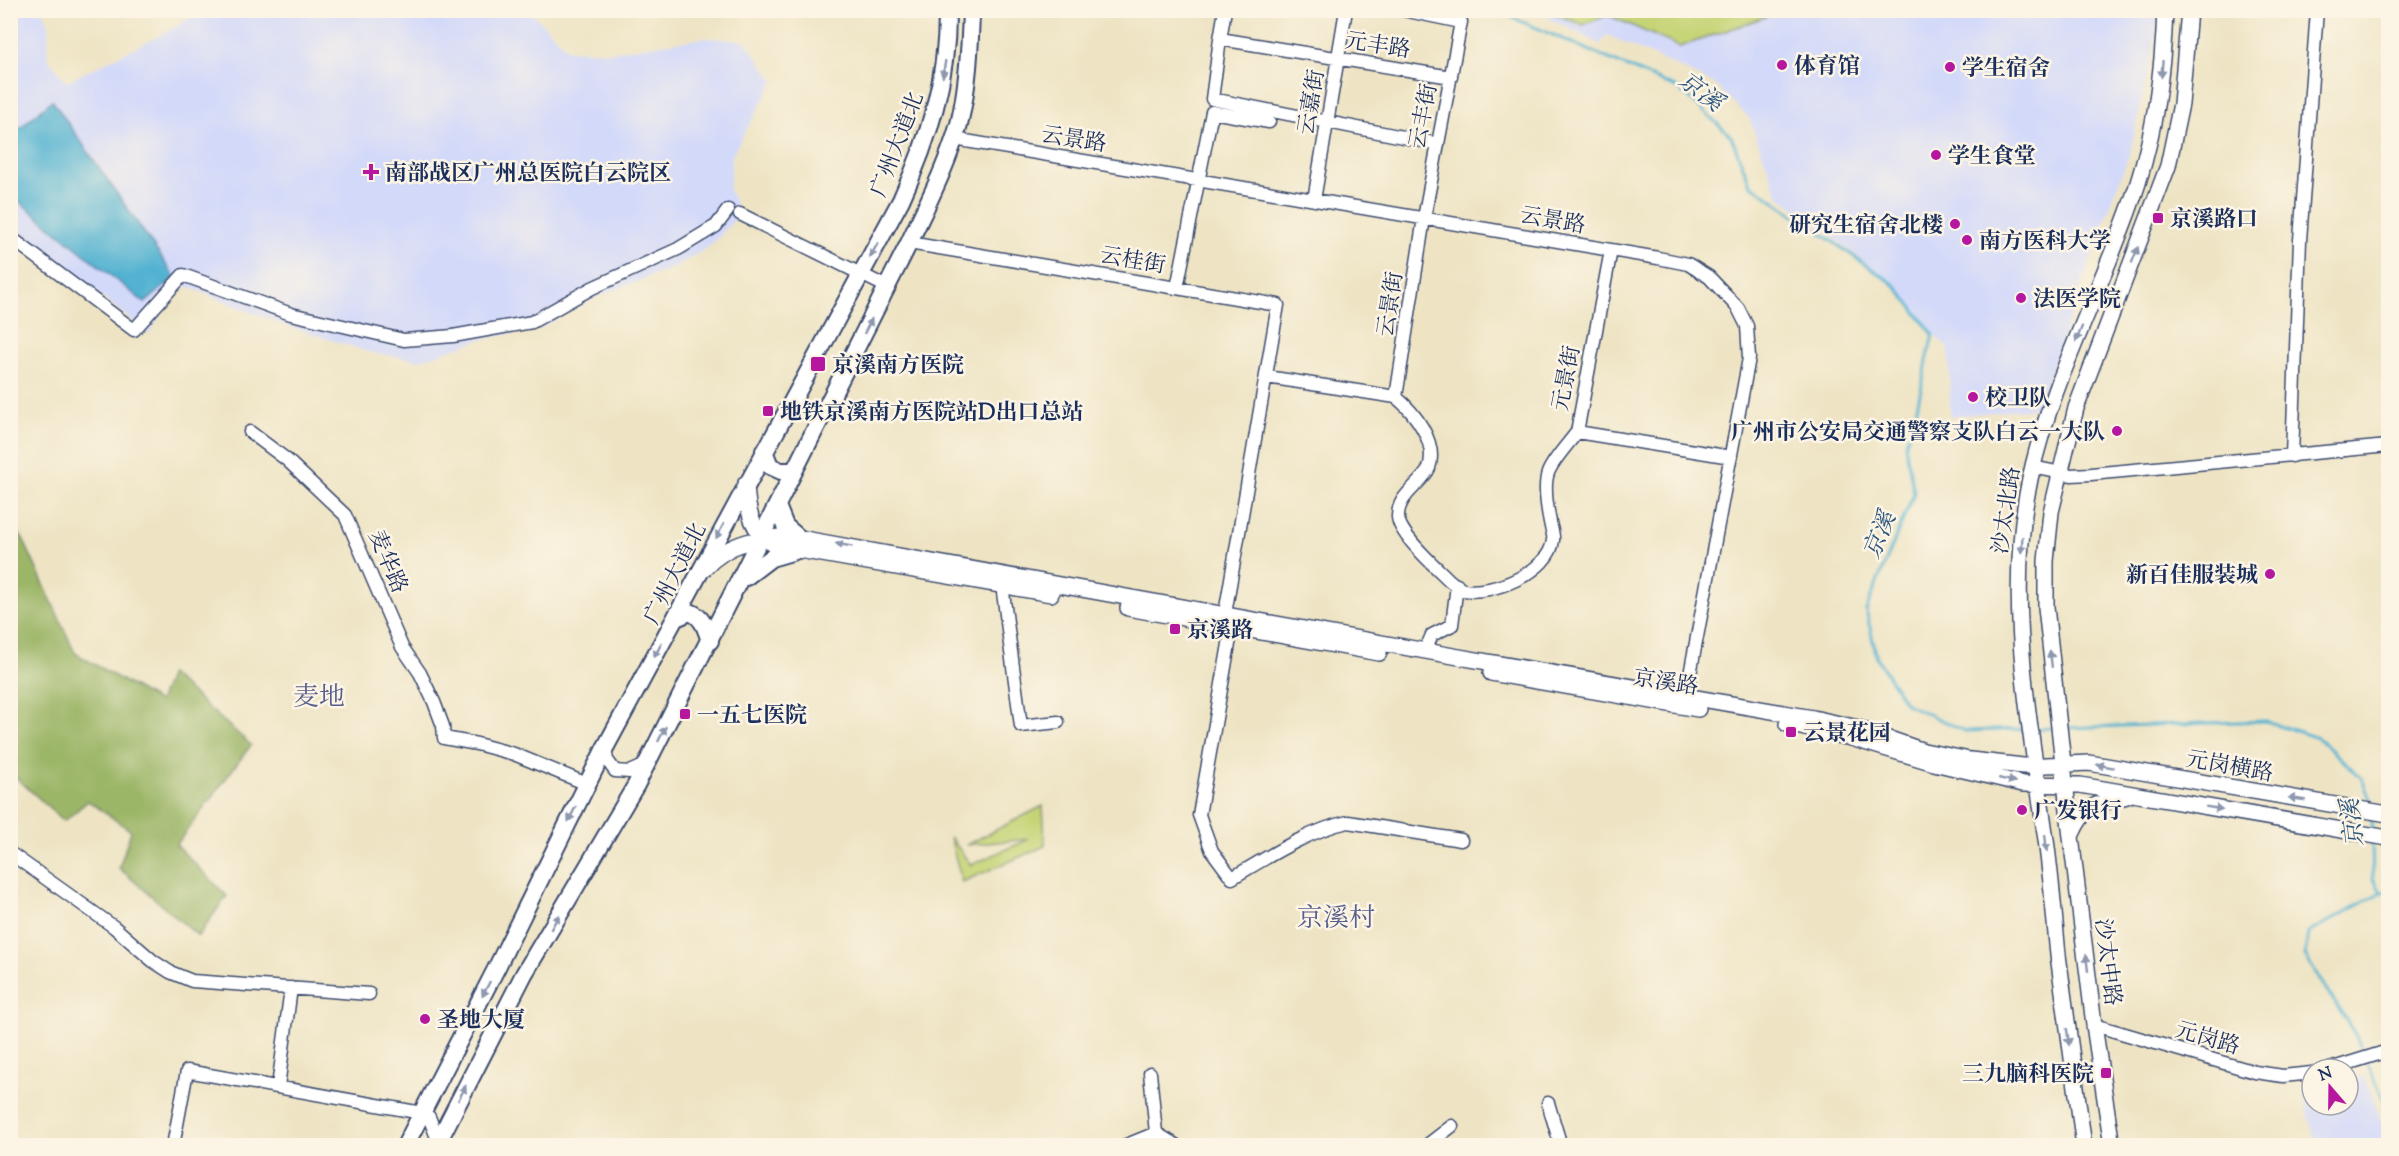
<svg xmlns="http://www.w3.org/2000/svg" width="2399" height="1156" font-family="'Sorts Mill Goudy','Noto Serif SC',serif">
	<style>
		.built { fill: #d3d9f9 }
		.green { fill: #c6d476; stroke: #70826a; stroke-width: 1.5 }
		.forest { fill: #9cb667; stroke: #5c7262; stroke-width: 1.5 }
		.water { fill: #53b2d1; stroke: #377098; stroke-width: 1.5 }
		.lines { fill: none; stroke-linecap: round; stroke-linejoin: round }
		.stream { stroke: #53b2d1; stroke-width: 3 }
		.minor-casing { stroke: #3b4a6d; stroke-width: 15 }
		.major-casing { stroke: #3b4a6d; stroke-width: 18 }
		.highway-casing { stroke: #3b4a6d; stroke-width: 20 }
		.minor { stroke: #fff; stroke-width: 12 }
		.major { stroke: #fff; stroke-width: 15 }
		.highway { stroke: #fff; stroke-width: 16 }
		.oneway { fill: #8d97ae }
		.poi-dot { fill: #b5179e; stroke: #fcf5e5; stroke-width: 2 }
		.labels { text-anchor: middle; stroke-width: 5; stroke-linejoin: round; paint-order: stroke }
		.street-label { font-size: 22px; fill: #1b2f5e; stroke: #fcf5e5 }
		.poi-label { font-size: 22px; font-weight: bold; fill: #1b2f5e; stroke: #fcf5e5; text-anchor: start }
		.water-label { font-size: 24px; font-style: italic; fill: #2c5680; stroke: #fcf5e5 }
		.quarter-label { font-size: 26px; fill: #585f8e; stroke: #fcf5e5 }
	</style>
	<rect width="100%" height="100%" fill="#fcf5e5"/>
	<filter id="ink" filterUnits="userSpaceOnUse"><feTurbulence type="fractalNoise" baseFrequency=".0167" numOctaves="2"/><feDisplacementMap in="SourceGraphic" scale="12" xChannelSelector="R" yChannelSelector="G"/><feConvolveMatrix kernelMatrix="1 2 1 2 8 2 1 2 1" color-interpolation-filters="sRGB"/></filter>
	<filter id="wash" filterUnits="userSpaceOnUse"><feTurbulence type="fractalNoise" baseFrequency=".008" numOctaves="4" result="noise"/><feDisplacementMap in="SourceGraphic" scale="24" xChannelSelector="R" yChannelSelector="G"/><feGaussianBlur stdDeviation="1.35" result="paint"/><feColorMatrix in="noise" values="0 0 0 0 0 0 0 0 0 0 0 0 0 0 0 0 0 1.4 0 .05"/><feComposite in="paint" operator="in"/></filter>
	<g filter="url(#wash)">
		<rect width="100%" height="100%" fill="#eee4c4"/>
		<!-- built -->
		<path class="built" d="M 204,10 L 530,11 L 568,50 L 611,52 L 704,38 L 745,41 L 774,81 L 732,155 L 729,190 L 740,214 L 711,245 L 677,266 L 594,298 L 541,328 L 482,339 L 420,360 L 372,353 L 281,324 L 186,286 L 170,299 L 149,334 L 11,225 L 10,11 L 43,11 L 49,25 L 47,57 L 66,82 L 165,33 Z
			M 1535,11 L 2161,11 L 2131,149 L 2037,408 L 1950,416 L 1949,349 L 1933,334 L 1895,285 L 1778,195 L 1749,118 L 1713,83 L 1607,35 L 1600,44 Z
			M 2365,1076 L 2384,1129 L 2383,1145 L 2316,1145 L 2303,1093 L 2312,1091 L 2312,1105 L 2348,1105 L 2348,1081 Z"/>
		<!-- green -->
		<path class="green" d="M 1548,11 L 1782,10 L 1782,11 L 1680,47 L 1608,15 L 1583,25 Z
			M 1043,806 L 1045,846 L 962,882 L 950,837 L 971,865 L 1029,839 L 966,845 Z"/>
		<!-- forest -->
		<path class="forest" d="M 10,523 L 23,539 L 75,653 L 159,702 L 170,674 L 251,745 L 176,845 L 227,896 L 198,936 L 119,868 L 131,831 L 88,801 L 64,821 L 11,773 Z"/>
		<!-- water -->
		<path class="water" d="M 52,100 L 175,277 L 145,303 L 11,195 L 10,137 Z"/>
		<g class="lines">
			<!-- stream -->
			<path class="stream" d="M 1495,10 L 1679,89 L 1731,136 L 1750,184 L 1895,285 L 1933,334 L 1914,421 L 1905,445 L 1914,493 L 1866,610 L 1877,658 L 1906,704 L 1965,731 L 2024,729
				M 2064,728 L 2266,721 L 2318,738 L 2361,777 L 2371,801 L 2371,807
				M 2034,729 L 2054,728
				M 2371,817 L 2372,831
				M 2372,841 L 2373,878 L 2381,892
				M 2364,1054 L 2353,1031 L 2305,956 L 2308,933 L 2381,892 L 2388,891
				M 2366,1060 L 2388,1109"/>
		</g>
	</g>
	<g filter="url(#ink)">
		<g class="lines">
			<defs>
				<path id="minor" d="M 1225,10 L 1220,39 L 1451,77
					M 1220,39 L 1212,99 L 1438,144
					M 954,139 L 1658,258 L 1688,264 L 1709,277 L 1726,295 L 1738,308 L 1747,326 L 1749,358 L 1686,696
					M 1314,200 L 1346,10
					M 740,214 L 887,287
					M 10,237 L 134,330 L 183,275 L 291,314 L 404,340 L 453,336 L 532,322 L 592,288 L 678,249 L 716,226 L 728,210
					M 909,243 L 1278,305 L 1225,614
					M 1611,250 L 1577,432 L 1731,457
					M 1177,288 L 1212,112 L 1269,122
					M 1267,377 L 1396,397
					M 1396,397 C 1414,412 1438,442 1429,468 C 1423,483 1397,495 1398,517 C 1399,535 1436,567 1449,580 C 1453,583 1459,589 1464,590 C 1492,595 1550,572 1553,540 C 1554,537 1552,531 1551,527 C 1548,513 1543,487 1548,473 C 1552,461 1569,443 1577,432
					M 1396,397 L 1424,218 L 1461,22 L 1403,10
					M 250,432 L 287,460 L 345,515 L 402,647 L 420,673 L 434,702 L 443,726 L 444,738 L 477,744 L 514,754 L 587,784
					M 2292,456 L 2300,240 L 2317,10
					M 2033,467 L 2071,475 L 2091,474 L 2388,446
					M 1002,585 L 1021,726 L 1058,722
					M 1232,627 L 1199,815 L 1212,851 L 1232,878 C 1266,858 1309,830 1348,822 L 1461,840
					M 1425,651 L 1432,635 L 1452,625 L 1457,585
					M 605,748 L 607,760 L 615,771 L 630,772 L 646,765
					M 10,853 L 114,927 L 153,961 L 170,972 L 192,981 L 369,994
					M 2094,1025 L 2255,1072 L 2283,1076 L 2312,1073
					M 2330,1069 L 2388,1051
					M 1150,1073 L 1156,1133
					M 278,1087 L 291,988
					M 1548,1103 L 1561,1146
					M 1156,1133 L 1177,1146
					M 173,1146 L 187,1071 L 422,1113 L 429,1117 L 438,1140
					M 1124,1146 L 1156,1133
					M 1426,1146 L 1452,1126"/>
				<path id="major" d="M 746,483 C 747,511 751,532 776,546 L 1051,594
					M 703,570 C 727,542 764,534 799,538 L 1459,657 L 1813,718 L 1858,728 L 1924,751 L 1970,760 L 2023,766 L 2089,763 L 2388,814
					M 1128,608 L 1379,653
					M 1491,673 L 1698,709
					M 1787,724 L 1851,738 L 1934,763 L 2023,784 L 2080,785 L 2388,838
					M 2072,834 C 2085,804 2097,804 2127,796
					M 2084,1146 C 2075,1082 2066,1018 2058,955 C 2054,914 2051,873 2045,833 C 2029,717 2005,595 2030,479 C 2052,376 2106,283 2138,183 C 2156,126 2163,70 2165,10
					M 2112,1146 L 2094,1025 L 2071,837 L 2046,607 L 2046,561 L 2051,512 L 2076,408 L 2168,166 L 2181,104 L 2189,10"/>
				<path id="highway" d="M 764,451 L 770,466 L 781,471 L 793,471
					M 777,506 L 785,526 L 799,538
					M 746,577 L 771,558 L 795,551
					M 676,618 L 690,612 C 703,617 706,629 710,641
					M 405,1146 L 496,969 L 605,748 L 901,200 C 929,139 948,78 947,10
					M 436,1146 L 524,974 L 636,785 L 909,243 C 927,204 947,166 959,124 C 968,88 970,48 971,10"/>
			</defs>
			<!-- minor casing -->
			<use href="#minor" class="minor-casing"/>
			<!-- major casing -->
			<use href="#major" class="major-casing"/>
			<!-- highway casing -->
			<use href="#highway" class="highway-casing"/>
			<!-- minor -->
			<use href="#minor" class="minor"/>
			<!-- major -->
			<use href="#major" class="major"/>
			<!-- highway -->
			<use href="#highway" class="highway"/>
		</g>
		<!-- one-way arrows -->
		<defs><path id="oneway-solid" d="M-6-.8H1V-3.2L6.5 0L1 3.2V.8H-6Z" transform="scale(1.5)"/></defs>
		<g class="oneway">
			<use href="#oneway-solid" transform="translate(944 69) rotate(99)"/>
			<use href="#oneway-solid" transform="translate(2162 69) rotate(94)"/>
			<use href="#oneway-solid" transform="translate(874 250) rotate(119)"/>
			<use href="#oneway-solid" transform="translate(2135 255) rotate(-68)"/>
			<use href="#oneway-solid" transform="translate(868 326) rotate(-63)"/>
			<use href="#oneway-solid" transform="translate(2079 334) rotate(112)"/>
			<use href="#oneway-solid" transform="translate(720 531) rotate(118)"/>
			<use href="#oneway-solid" transform="translate(844 545) rotate(-170)"/>
			<use href="#oneway-solid" transform="translate(2022 545) rotate(93)"/>
			<use href="#oneway-solid" transform="translate(658 650) rotate(118)"/>
			<use href="#oneway-solid" transform="translate(2051 659) rotate(-96)"/>
			<use href="#oneway-solid" transform="translate(662 734) rotate(-63)"/>
			<use href="#oneway-solid" transform="translate(2105 766) rotate(-170)"/>
			<use href="#oneway-solid" transform="translate(2007 780) rotate(13)"/>
			<use href="#oneway-solid" transform="translate(2297 799) rotate(-171)"/>
			<use href="#oneway-solid" transform="translate(2214 808) rotate(9)"/>
			<use href="#oneway-solid" transform="translate(572 814) rotate(117)"/>
			<use href="#oneway-solid" transform="translate(2046 843) rotate(84)"/>
			<use href="#oneway-solid" transform="translate(555 922) rotate(-60)"/>
			<use href="#oneway-solid" transform="translate(2087 963) rotate(-97)"/>
			<use href="#oneway-solid" transform="translate(486 989) rotate(117)"/>
			<use href="#oneway-solid" transform="translate(2068 1037) rotate(82)"/>
			<use href="#oneway-solid" transform="translate(462 1093) rotate(-63)"/>
		</g>
	</g>
	<!-- markers -->
	<g class="poi-dot">
		<circle cx="1782" cy="65" r="6"/>
		<circle cx="1950" cy="67" r="6"/>
		<circle cx="1936" cy="155" r="6"/>
		<path d="M368 163h6v6h6v6h-6v6h-6v-6h-6v-6h6z"/>
		<rect x="2152" y="212" width="12" height="12" rx="3"/>
		<circle cx="1955" cy="224" r="6"/>
		<circle cx="1967" cy="240" r="6"/>
		<circle cx="2021" cy="298" r="6"/>
		<rect x="810" y="356" width="16" height="16" rx="3"/>
		<circle cx="1973" cy="397" r="6"/>
		<rect x="762" y="405" width="12" height="12" rx="3"/>
		<circle cx="2117" cy="431" r="6"/>
		<circle cx="2270" cy="574" r="6"/>
		<rect x="1169" y="623" width="12" height="12" rx="3"/>
		<rect x="679" y="708" width="12" height="12" rx="3"/>
		<rect x="1785" y="726" width="12" height="12" rx="3"/>
		<circle cx="2022" cy="810" r="6"/>
		<circle cx="425" cy="1019" r="6"/>
		<rect x="2100" y="1067" width="12" height="12" rx="3"/>
	</g>
	<g class="labels">
		<!-- street labels -->
		<g class="street-label">
			<text transform="translate(1378 44) rotate(9)" y="8">元丰路</text>
			<text transform="translate(1310 102) rotate(-80)" y="8">云嘉街</text>
			<text transform="translate(1422 116) rotate(-79)" y="8">云丰街</text>
			<text transform="translate(1074 138) rotate(9)" y="8">云景路</text>
			<text transform="translate(896 144) rotate(-69)" y="8">广州大道北</text>
			<text transform="translate(1553 219) rotate(10)" y="8">云景路</text>
			<text transform="translate(1133 259) rotate(10)" y="8">云桂街</text>
			<text transform="translate(1389 304) rotate(-81)" y="8">云景街</text>
			<text transform="translate(1565 378) rotate(-79)" y="8">元景街</text>
			<text transform="translate(2005 510) rotate(-82)" y="8">沙太北路</text>
			<text transform="translate(389 561) rotate(67)" y="8">麦华路</text>
			<text transform="translate(674 573) rotate(-63)" y="8">广州大道北</text>
			<text transform="translate(1666 681) rotate(9)" y="8">京溪路</text>
			<text transform="translate(2230 765) rotate(10)" y="8">元岗横路</text>
			<text transform="translate(2109 962) rotate(83)" y="8">沙太中路</text>
			<text transform="translate(2208 1037) rotate(16)" y="8">元岗路</text>
		</g>
		<!-- poi labels -->
		<g class="poi-label">
			<text x="1794" y="73">体育馆</text>
			<text x="1962" y="75">学生宿舍</text>
			<text x="1948" y="163">学生食堂</text>
			<text x="385" y="180">南部战区广州总医院白云院区</text>
			<text x="2170" y="226">京溪路口</text>
			<text x="1943" y="232" text-anchor="end">研究生宿舍北楼</text>
			<text x="1979" y="248">南方医科大学</text>
			<text x="2033" y="306">法医学院</text>
			<text x="832" y="372">京溪南方医院</text>
			<text x="1985" y="405">校卫队</text>
			<text x="780" y="419">地铁京溪南方医院站D出口总站</text>
			<text x="2105" y="439" text-anchor="end">广州市公安局交通警察支队白云一大队</text>
			<text x="2258" y="582" text-anchor="end">新百佳服装城</text>
			<text x="1187" y="637">京溪路</text>
			<text x="697" y="722">一五七医院</text>
			<text x="1803" y="740">云景花园</text>
			<text x="2034" y="818">广发银行</text>
			<text x="437" y="1027">圣地大厦</text>
			<text x="2094" y="1081" text-anchor="end">三九脑科医院</text>
		</g>
		<!-- water labels -->
		<g class="water-label">
			<text transform="translate(1701 91) rotate(37)" y="8">京溪</text>
			<text transform="translate(1879 535) rotate(-68)" y="8">京溪</text>
			<text transform="translate(2352 823) rotate(-97)" y="8">京溪</text>
		</g>
		<!-- quarter labels -->
		<g class="quarter-label">
			<text x="319" y="705">麦地</text>
			<text x="1336" y="926">京溪村</text>
		</g>
	</g>
	<!-- margin -->
	<rect width="2399" height="1156" fill="none" stroke="#fcf5e5" stroke-width="36"/>
	<!-- north arrow -->
	<g transform="translate(2330 1087) rotate(340)"><circle r="28" fill="#fcf5e5" stroke="#a2a6af" stroke-width="1.5"/>
	<path d="M0-4.5L10 22L0 15L-10 22Z" fill="#b5179e"/>
	<text y="-9" font-size="16" font-weight="bold" text-anchor="middle" fill="#1b2f5e">N</text>
	</g>
</svg>
